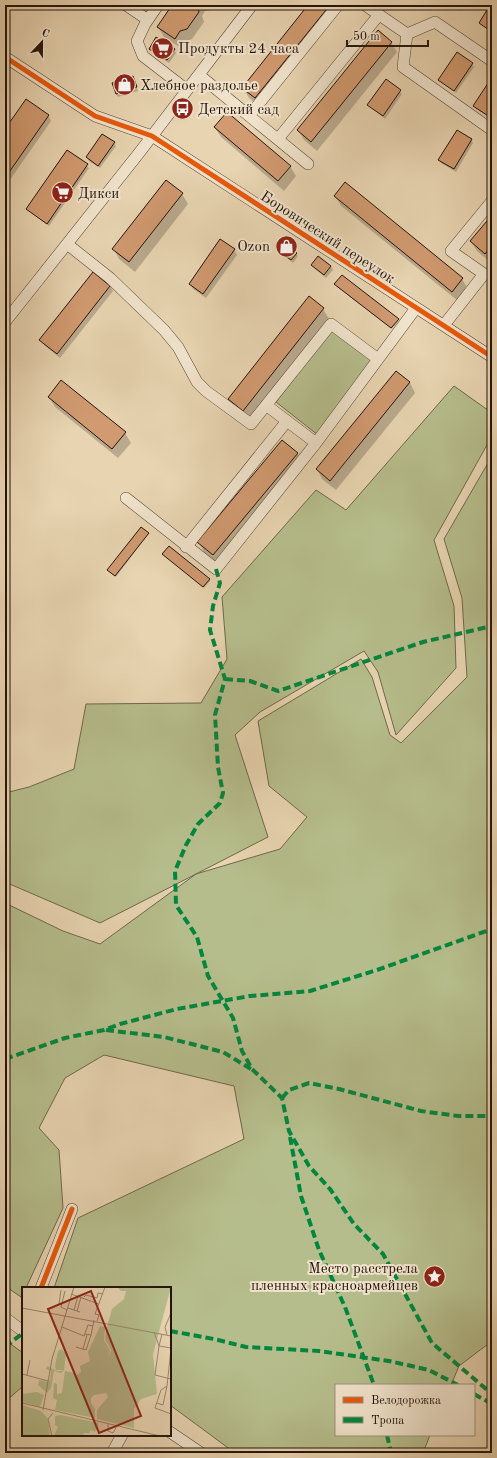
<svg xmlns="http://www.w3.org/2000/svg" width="497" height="1458" font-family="'Old Standard TT',serif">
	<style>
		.green { fill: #b6bd8c; stroke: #6e684b }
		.shadow { fill: #0003 }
		.building { fill: #d19a70; stroke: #25140a }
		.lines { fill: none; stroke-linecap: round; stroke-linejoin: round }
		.minor-casing { stroke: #564434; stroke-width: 12 }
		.minor { stroke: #f0e3cc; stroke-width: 11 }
		.quiet { stroke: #00873e; stroke-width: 4; stroke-dasharray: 8 4; stroke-linecap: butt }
		.cycleway-casing { stroke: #f0e3cc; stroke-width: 8 }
		.cycleway { stroke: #e8590c; stroke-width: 5 }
		.labels { text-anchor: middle; stroke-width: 4; stroke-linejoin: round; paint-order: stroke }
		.poi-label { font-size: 15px; fill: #25140a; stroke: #f0e3cc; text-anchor: start }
		.street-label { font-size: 15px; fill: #25140a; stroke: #f0e3cc }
		.inset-road { fill: none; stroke: #9a876e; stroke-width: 1 }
		.view { fill: #8f2418; fill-opacity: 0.15; stroke: #8f2418; stroke-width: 2 }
		.inset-edge { fill: none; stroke: #25140a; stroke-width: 2 }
	</style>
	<rect width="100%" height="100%" fill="#e8d4b1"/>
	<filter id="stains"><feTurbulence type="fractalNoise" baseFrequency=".005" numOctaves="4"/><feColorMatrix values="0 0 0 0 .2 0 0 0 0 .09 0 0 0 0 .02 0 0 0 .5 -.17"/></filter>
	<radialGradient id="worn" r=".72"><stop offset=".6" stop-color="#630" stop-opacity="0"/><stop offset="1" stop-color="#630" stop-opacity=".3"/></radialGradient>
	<!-- green -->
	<path class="green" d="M 333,331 L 373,360 L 318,435 L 276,402 L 330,332 Z
		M 454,386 L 492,413 L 492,436 L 434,540 L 454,606 L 456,668 L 396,735 L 378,672 L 364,651 L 260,712 L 235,735 L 268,837 L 196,874 L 280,849 L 307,817 L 269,786 L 258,721 L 361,659 L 372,677 L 390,735 L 401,743 L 467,677 L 462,598 L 444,539 L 492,456 L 492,1341 L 459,1366 L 451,1385 L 336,1385 L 336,1435 L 430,1435 L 423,1453 L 235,1453 L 170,1405 L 170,1288 L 54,1288 L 78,1218 L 244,1139 L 234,1086 L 104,1055 L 65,1078 L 39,1128 L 59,1150 L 63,1208 L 26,1288 L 23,1288 L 21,1297 L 5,1286 L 5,903 L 63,931 L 100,944 L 196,874 L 100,923 L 5,882 L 5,793 L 29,787 L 74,769 L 86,704 L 201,703 L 227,659 L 222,597 L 316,490 L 346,510 Z
		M 5,1340 L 23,1353 L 23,1386 L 5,1402 Z"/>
	<!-- shadow -->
	<path class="shadow" d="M 110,5 L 116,5 L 114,8 Z
		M 173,5 L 215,5 L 212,10 L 205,11 L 202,16 L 204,22 L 192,39 L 186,41 L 181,48 L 164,37 L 158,27 Z
		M 310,5 L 340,5 L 261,108 L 249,98 L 243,88 Z
		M 451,5 L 464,5 L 461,11 Z
		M 492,5 L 492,33 L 480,24 Z
		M 391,42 L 397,52 L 317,151 L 304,140 L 298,130 Z
		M 150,49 L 174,50 L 176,53 L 169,63 L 152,52 Z
		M 472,64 L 474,67 L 456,93 L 440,80 Z
		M 133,77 L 138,91 L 118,97 L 116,94 Z
		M 492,79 L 492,119 L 476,109 L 474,106 Z
		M 386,81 L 402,94 L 385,119 L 368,105 Z
		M 48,115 L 51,121 L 5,187 L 5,130 Z
		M 215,128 L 290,166 L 296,176 L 284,191 L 221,137 Z
		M 471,139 L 473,143 L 456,172 L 441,163 L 440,160 Z
		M 114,143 L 116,146 L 100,168 L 89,161 L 87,158 Z
		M 68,151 L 89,168 L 49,226 L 27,209 Z
		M 182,194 L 188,204 L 135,272 L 119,259 L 114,249 Z
		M 335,196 L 462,279 L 468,289 L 458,301 L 341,206 Z
		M 492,217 L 492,262 L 491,263 L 477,251 L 471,241 Z
		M 234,249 L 237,255 L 206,298 L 193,289 L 190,284 Z
		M 279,251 L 296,253 L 298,256 L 293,263 Z
		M 312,266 L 331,266 L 333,270 L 326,278 Z
		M 335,285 L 398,320 L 398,321 L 392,329 Z
		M 110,286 L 113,291 L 60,358 L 44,345 L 41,340 Z
		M 323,309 L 329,319 L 249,420 L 235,409 L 229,399 Z
		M 397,372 L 410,383 L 415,393 L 336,490 L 322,479 L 317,469 Z
		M 49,397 L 125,433 L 131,443 L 118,458 L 55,407 Z
		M 297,453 L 303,463 L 219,564 L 204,552 L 199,542 Z
		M 148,534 L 116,577 L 109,571 Z
		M 163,554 L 209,579 L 210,581 L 204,588 Z"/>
	<!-- building -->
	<path class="building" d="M 172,5 L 197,5 L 199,12 L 187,29 L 180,31 L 175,39 L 157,27 Z
		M 308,5 L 330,5 L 255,98 L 242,88 Z
		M 490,5 L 492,5 L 492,32 L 479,23 Z
		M 378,30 L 392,42 L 311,142 L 297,130 Z
		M 156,37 L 175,49 L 167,60 L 149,49 Z
		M 457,52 L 473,63 L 454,91 L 438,80 Z
		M 133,76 L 137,87 L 116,94 L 112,83 Z
		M 492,77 L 492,114 L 490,117 L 473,106 Z
		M 386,79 L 401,90 L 383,116 L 367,105 Z
		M 26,99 L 49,115 L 5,178 L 5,129 Z
		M 227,112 L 291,166 L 278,181 L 214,127 Z
		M 457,130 L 472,139 L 454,169 L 438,160 Z
		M 102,134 L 115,142 L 98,166 L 86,157 Z
		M 67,150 L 88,164 L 47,224 L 26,209 Z
		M 166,180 L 183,193 L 129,262 L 112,249 Z
		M 345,182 L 463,278 L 452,292 L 334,196 Z
		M 492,215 L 492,246 L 485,254 L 470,241 Z
		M 220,239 L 235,249 L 203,294 L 189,284 Z
		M 284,243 L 297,253 L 291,260 L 278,251 Z
		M 318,256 L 331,266 L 324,275 L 311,265 Z
		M 93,272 L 110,286 L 57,354 L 39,340 Z
		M 342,275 L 399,319 L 391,328 L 334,284 Z
		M 309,296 L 324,308 L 243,411 L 228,399 Z
		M 396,371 L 410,382 L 330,481 L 316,469 Z
		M 61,380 L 126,432 L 112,449 L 48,397 Z
		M 282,440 L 298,453 L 213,555 L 197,542 Z
		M 141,527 L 149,533 L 115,576 L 107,570 Z
		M 169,546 L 210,579 L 203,587 L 162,554 Z"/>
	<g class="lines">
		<defs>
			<path id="minor" d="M 126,5 L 148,20
				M 158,5 L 145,24 L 137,41 L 143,56 L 187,90
				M 365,5 L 407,34 L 403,67 L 492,130
				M 407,34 L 435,22 L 492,61
				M 5,57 L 95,116 L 152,136 L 492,357
				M 199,75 L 308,164
				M 249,116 L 338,5
				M 278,139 L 378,16
				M 67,244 L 110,278 L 164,330 L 178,347 L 197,382 L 206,391 L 251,424 L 331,324 L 378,359
				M 5,322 L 139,153 L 252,5
				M 444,325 L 484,274 L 451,251 L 492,201
				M 266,405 L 316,443 L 416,308
				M 126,498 L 216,569 L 316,443
				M 186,547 L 287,421
				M 41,1288 L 72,1209
				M 5,1318 L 23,1331
				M 170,1432 L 201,1453
				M 112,1453 L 122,1435"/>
		</defs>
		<!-- minor casing -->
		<use href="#minor" class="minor-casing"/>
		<!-- minor -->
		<use href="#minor" class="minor"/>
		<!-- quiet -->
		<path class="quiet" d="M 216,569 L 220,583 L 213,606 L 210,630 L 225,679 L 215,715 L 218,767 L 223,793 L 220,803 L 198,824 L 186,845 L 175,871 L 176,905 L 197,937 L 208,976 L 233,1018 L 242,1051 L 252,1069 L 282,1098 L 289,1131 L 309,1166 L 330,1189 L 354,1224 L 383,1254 L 432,1343 L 492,1394
			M 225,679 L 250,681 L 278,691 L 423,642 L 492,626
			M 106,1030 L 164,1037 L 223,1052 L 251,1069
			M 5,1059 L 65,1038 L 104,1030 L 120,1024 L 177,1009 L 250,996 L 310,991 L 377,970 L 492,929
			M 282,1098 L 289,1090 L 309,1083 L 339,1089 L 421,1111 L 458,1116 L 492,1116
			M 290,1137 L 301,1196 L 319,1250 L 345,1307 L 374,1385
			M 170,1331 L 214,1339 L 246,1347 L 319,1351 L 389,1361 L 429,1370 L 458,1385
			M 5,1347 L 23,1333
			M 474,1394 L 492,1404
			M 387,1435 L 391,1453"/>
		<defs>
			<path id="cycleway" d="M 5,57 L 95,116 L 152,136 L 492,357
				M 41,1288 L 72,1209"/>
		</defs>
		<!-- cycleway casing -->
		<use href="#cycleway" class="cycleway-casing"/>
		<!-- cycleway -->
		<use href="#cycleway" class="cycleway"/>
	</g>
	<!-- icons -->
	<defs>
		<symbol id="supermarket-disc" viewBox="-11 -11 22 22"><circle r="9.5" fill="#8f2418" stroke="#f0e3cc"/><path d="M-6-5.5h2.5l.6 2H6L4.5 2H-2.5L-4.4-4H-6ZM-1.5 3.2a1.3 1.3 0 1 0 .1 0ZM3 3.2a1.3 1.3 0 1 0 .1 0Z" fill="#fff"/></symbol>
		<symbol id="shop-disc" viewBox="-11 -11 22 22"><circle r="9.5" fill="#8f2418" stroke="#f0e3cc"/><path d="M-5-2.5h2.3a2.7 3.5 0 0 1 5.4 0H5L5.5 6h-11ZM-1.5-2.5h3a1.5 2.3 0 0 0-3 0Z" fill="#fff"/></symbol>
		<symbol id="bus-disc" viewBox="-11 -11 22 22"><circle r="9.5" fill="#8f2418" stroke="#f0e3cc"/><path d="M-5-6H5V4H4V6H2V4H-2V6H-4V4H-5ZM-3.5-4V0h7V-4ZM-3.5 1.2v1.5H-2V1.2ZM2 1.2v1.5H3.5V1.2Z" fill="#fff"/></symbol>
		<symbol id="sight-disc" viewBox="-11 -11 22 22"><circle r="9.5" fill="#8f2418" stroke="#f0e3cc"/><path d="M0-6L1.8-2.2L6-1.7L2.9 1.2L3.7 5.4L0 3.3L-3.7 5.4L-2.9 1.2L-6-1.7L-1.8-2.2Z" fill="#fff"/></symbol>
	</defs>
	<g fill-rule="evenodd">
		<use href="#supermarket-disc" x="150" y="36" width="25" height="25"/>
		<use href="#shop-disc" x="112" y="72" width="25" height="25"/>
		<use href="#bus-disc" x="170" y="96" width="25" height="25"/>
		<use href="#supermarket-disc" x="50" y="180" width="25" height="25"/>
		<use href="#shop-disc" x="274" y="234" width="25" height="25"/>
		<use href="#sight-disc" x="422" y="1264" width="25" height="25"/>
	</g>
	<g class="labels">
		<!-- poi labels -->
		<g class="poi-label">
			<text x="178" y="53">Продукты 24 часа</text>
			<text x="140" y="90">Хлебное раздолье</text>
			<text x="198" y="114">Детский сад</text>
			<text x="78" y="198">Дикси</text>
			<text x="270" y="251" text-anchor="end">Ozon</text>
			<text x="418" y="1273" text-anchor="end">Место расстрела<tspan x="418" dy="17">пленных красноармейцев</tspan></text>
		</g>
		<!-- street labels -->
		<g class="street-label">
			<text transform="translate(328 237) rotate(33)" y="5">Боровический переулок</text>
		</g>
	</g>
	<!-- overview -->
	<g transform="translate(22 1287)">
		<rect width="149" height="149" fill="#e8d4b1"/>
		<path d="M 95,0 L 149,0 L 131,67 L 135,107 L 119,112 L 112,122 L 112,141 L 75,132 L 75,123 L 86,110 L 84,106 L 72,108 L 69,111 L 69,116 L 73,122 L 73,131 L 33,123 L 35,113 L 31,111 L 32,96 L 35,97 L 35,107 L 40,106 L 43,84 L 53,86 L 52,90 L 59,85 L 58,79 L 68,74 L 66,65 L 78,39 L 83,40 L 82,53 L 88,63 L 86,71 L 89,63 L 83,52 L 84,44 L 90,22 L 102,12 L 104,4 L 99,4 ZM 39,62 L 44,66 L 42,83 L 39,86 L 32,84 L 29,101 L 25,106 L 16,98 L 17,93 L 26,95 L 28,92 L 29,84 L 24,82 L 25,79 L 35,84 L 39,84 L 41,83 L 34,83 L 33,79 L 36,64 ZM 15,105 L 22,108 L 18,120 L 0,115 L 0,107 ZM 0,118 L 19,124 L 26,132 L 28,149 L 0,149 ZM 39,128 L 77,136 L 73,145 L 69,143 L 67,146 L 62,146 L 61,149 L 32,149 L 36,140 L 33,138 L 33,129 Z" fill="#b6bd8c"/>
		<path class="inset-road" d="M 39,3 L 37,17 L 40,18M 43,4 L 39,20 L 45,23M 49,7 L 77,17M 62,10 L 64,8 L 75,11 L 76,6 L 81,7M 0,21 L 149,49M 46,21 L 58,25M 52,23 L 56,9M 55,24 L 59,10M 75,34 L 77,28 L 73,27 L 83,0M 40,40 L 62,49 L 66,38 L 71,39M 132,45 L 137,59 L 133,88 L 149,92M 63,47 L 69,48 L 72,33M 140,47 L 137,59 L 149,61M 145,48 L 143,40 L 149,26M 54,60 L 64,63 L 69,48M 61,62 L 65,48M 149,62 L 145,99 L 139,103 L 133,121 L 149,127M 0,82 L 0,87 L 26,94M 5,88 L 8,73M 0,116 L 138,149M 135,116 L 141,118 L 145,99M 21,123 L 30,72 L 52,0M 86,137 L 86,144 L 91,146 L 95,139M 30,149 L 26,132 L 31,126"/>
		<path class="view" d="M 69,4 L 119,129 L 77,146 L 26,22 Z"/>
		<rect width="149" height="149" class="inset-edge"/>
	</g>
	<!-- margin -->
	<rect width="497" height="1458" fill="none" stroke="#e8d4b1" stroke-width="20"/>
	<rect x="6" y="6" width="485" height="1446" fill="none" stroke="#25140a" stroke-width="2"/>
	<rect x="10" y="10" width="477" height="1438" fill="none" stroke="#25140a"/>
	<!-- legend -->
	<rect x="335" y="1384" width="140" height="52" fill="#f0e3cc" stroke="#9f907e"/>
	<rect x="343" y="1397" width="20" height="6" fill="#e8590c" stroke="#9f907e"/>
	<text x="371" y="1404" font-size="12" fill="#25140a">Велодорожка</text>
	<rect x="343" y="1417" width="20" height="6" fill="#00873e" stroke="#9f907e"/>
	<text x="371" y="1424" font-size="12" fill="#25140a">Тропа</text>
	<!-- north arrow -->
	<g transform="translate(42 42) rotate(22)" stroke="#f0e3cc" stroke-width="3" paint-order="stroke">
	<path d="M0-3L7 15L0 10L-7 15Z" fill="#25140a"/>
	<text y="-6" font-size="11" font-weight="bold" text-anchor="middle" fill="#25140a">С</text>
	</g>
	<!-- scale -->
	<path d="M347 40v6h81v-6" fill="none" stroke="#25140a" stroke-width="2"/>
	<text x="353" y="40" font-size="12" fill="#25140a" stroke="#f0e3cc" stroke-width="3" paint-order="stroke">50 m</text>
	<rect width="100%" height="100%" filter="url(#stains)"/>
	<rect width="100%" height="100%" fill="url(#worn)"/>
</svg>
